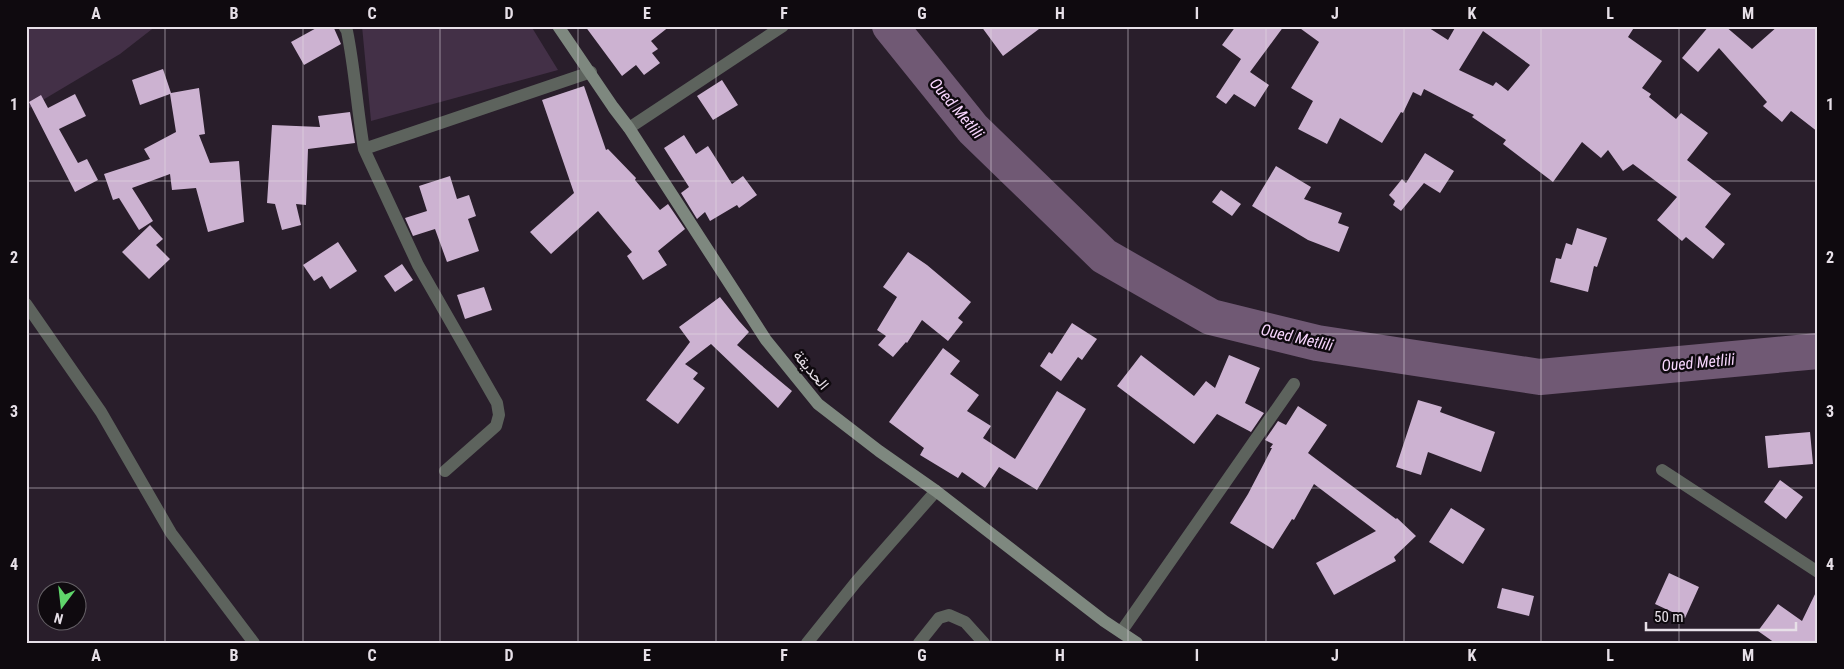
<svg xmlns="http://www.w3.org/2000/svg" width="1844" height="669" font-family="'Roboto Condensed',Vazirmatn,sans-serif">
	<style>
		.green { fill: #433047 }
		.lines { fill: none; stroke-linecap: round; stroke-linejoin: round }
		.river { stroke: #705974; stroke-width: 36 }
		.building { fill: #ccb2d1; fill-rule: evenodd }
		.street { stroke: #5d635d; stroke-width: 12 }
		.secondary { stroke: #7e887f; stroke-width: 12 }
		.grid { fill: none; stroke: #e7e0e8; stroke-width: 1; stroke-opacity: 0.55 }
		.labels { text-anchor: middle; stroke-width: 5; stroke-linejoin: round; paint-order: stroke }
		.street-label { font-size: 15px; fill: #e7e0e8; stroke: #0f0a0f }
		.water-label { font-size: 16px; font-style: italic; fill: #f8d6fe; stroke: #0f0a0f }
		.neatline { fill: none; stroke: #e7e0e8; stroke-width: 2 }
		.grid-label { font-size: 16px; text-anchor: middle; font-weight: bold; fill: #e7e0e8 }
	</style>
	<rect width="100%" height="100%" fill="#291e2b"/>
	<!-- green -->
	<path class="green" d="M 26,26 L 156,26 L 120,54 L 26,110 Z
		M 362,26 L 531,26 L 558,70 L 371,121 Z"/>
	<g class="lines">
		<!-- river -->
		<path class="river" d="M 890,26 L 973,129 L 1104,256 L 1211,317 L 1317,343 L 1540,377 L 1818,351"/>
	</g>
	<!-- building -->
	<path class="building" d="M 320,26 L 333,26 L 341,44 L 304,65 L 291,42 Z
		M 585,26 L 670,26 L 651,41 L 658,49 L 652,53 L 660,63 L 644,75 L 636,65 L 622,76 Z
		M 981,26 L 1043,26 L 1003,56 Z
		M 1236,26 L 1284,26 L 1250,72 L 1269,85 L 1255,107 L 1234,94 L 1226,104 L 1216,97 L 1241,59 L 1222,45 Z
		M 1297,26 L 1426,26 L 1448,40 L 1456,26 L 1635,26 L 1628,37 L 1662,61 L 1642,88 L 1651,94 L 1649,97 L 1676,119 L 1681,113 L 1708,133 L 1687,160 L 1731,194 L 1705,227 L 1725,244 L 1713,259 L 1686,237 L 1682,241 L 1657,220 L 1677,197 L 1633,164 L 1623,171 L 1608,150 L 1601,158 L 1582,142 L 1553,182 L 1503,144 L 1506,140 L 1472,117 L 1474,115 L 1424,89 L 1421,96 L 1413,92 L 1403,113 L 1401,112 L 1382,143 L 1340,118 L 1327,144 L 1298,129 L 1313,101 L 1291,88 L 1319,42 ZM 1483,31 L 1530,65 L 1508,91 L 1496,82 L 1493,86 L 1459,70 Z
		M 1709,26 L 1725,26 L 1752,49 L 1778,26 L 1818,26 L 1818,132 L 1791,111 L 1782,122 L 1763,106 L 1767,102 L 1719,48 L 1698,72 L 1682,58 Z
		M 163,69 L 171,93 L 199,88 L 205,134 L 199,135 L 210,163 L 239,161 L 244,222 L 208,232 L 196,188 L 172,190 L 170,174 L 132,188 L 153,221 L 139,230 L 119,198 L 113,200 L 104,174 L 150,159 L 144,149 L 176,132 L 170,94 L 140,105 L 132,80 Z
		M 722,80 L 738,105 L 713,120 L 697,96 Z
		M 584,86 L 606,150 L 608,149 L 636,178 L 635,180 L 660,210 L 668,204 L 685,229 L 658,251 L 667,265 L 643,280 L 627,256 L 632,252 L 598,211 L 551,254 L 530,232 L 574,193 L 542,100 Z
		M 75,94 L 86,116 L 59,129 L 78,163 L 87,159 L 98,180 L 75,192 L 29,102 L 41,95 L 48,108 Z
		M 350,112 L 355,143 L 308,149 L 306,205 L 296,204 L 301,225 L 282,230 L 275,204 L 267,203 L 272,125 L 320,127 L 318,116 Z
		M 684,135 L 696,154 L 708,146 L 732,184 L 743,176 L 757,195 L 739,208 L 737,205 L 710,221 L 705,212 L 697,219 L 681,193 L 689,187 L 664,148 Z
		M 1425,153 L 1454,171 L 1440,193 L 1424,183 L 1401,211 L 1393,205 L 1395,201 L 1389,195 L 1402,179 L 1406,183 Z
		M 1276,166 L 1311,187 L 1304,199 L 1342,213 L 1338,223 L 1349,227 L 1339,252 L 1308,240 L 1252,206 Z
		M 450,176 L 457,199 L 469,195 L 476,216 L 468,219 L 479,251 L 447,262 L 435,229 L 413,236 L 405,218 L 427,211 L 419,186 Z
		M 1221,190 L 1241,204 L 1232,216 L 1212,202 Z
		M 150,225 L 163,239 L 156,245 L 170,259 L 149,279 L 122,252 Z
		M 1577,228 L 1607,238 L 1597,267 L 1594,266 L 1588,292 L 1550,282 L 1556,258 L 1561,259 L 1566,243 L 1572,245 Z
		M 338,242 L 357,271 L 330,289 L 322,276 L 314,281 L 303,265 Z
		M 908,252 L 927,265 L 971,302 L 958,318 L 963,322 L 948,341 L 922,320 L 907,343 L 906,342 L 893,357 L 878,345 L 886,336 L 877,330 L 897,297 L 883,287 Z
		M 402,264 L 413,280 L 395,292 L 384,276 Z
		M 484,287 L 492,310 L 465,319 L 457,295 Z
		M 720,297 L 739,321 L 749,332 L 737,345 L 792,391 L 778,408 L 711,344 L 685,364 L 698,373 L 693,379 L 705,388 L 678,424 L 646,400 L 690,342 L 679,327 Z
		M 1072,323 L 1097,339 L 1082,360 L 1078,357 L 1061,381 L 1040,366 L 1049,352 L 1052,354 Z
		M 943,348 L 960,361 L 950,374 L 979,395 L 967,411 L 991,426 L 983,438 L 1015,459 L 1057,391 L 1086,409 L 1037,490 L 999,467 L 985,488 L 962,472 L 958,478 L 920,455 L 924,448 L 889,422 Z
		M 1141,355 L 1194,396 L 1206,381 L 1215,388 L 1229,355 L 1260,368 L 1245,403 L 1264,413 L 1251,432 L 1217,414 L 1194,444 L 1117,386 Z
		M 1418,400 L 1442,407 L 1440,412 L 1495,432 L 1481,472 L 1428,452 L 1421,475 L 1396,467 Z
		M 1298,406 L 1327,425 L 1308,453 L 1396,519 L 1397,518 L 1416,536 L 1394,557 L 1396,561 L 1334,595 L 1316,563 L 1376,531 L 1314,484 L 1294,520 L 1292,519 L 1273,549 L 1230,523 L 1248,494 L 1272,448 L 1270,448 L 1273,444 L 1265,440 L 1278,421 L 1286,425 Z
		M 1810,432 L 1813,464 L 1768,468 L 1765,436 Z
		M 1780,480 L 1803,497 L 1786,519 L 1764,502 Z
		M 1451,508 L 1485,529 L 1463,564 L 1429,542 Z
		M 1669,573 L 1699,587 L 1685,618 L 1655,604 Z
		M 1502,588 L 1534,596 L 1529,616 L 1497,608 Z
		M 1818,588 L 1818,643 L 1775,643 L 1758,631 L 1778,604 L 1802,621 Z"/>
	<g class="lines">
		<!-- street -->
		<path class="street" d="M 344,26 L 347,31 C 355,70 357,109 364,149
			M 629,128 L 783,26
			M 26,304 L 101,412 L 171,533 L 254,643
			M 1662,470 L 1818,572
			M 445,471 L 496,426 L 499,415 L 497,403 L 418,265 L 364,149 L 591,72
			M 1121,632 L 1294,384
			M 807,643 L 856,582 L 936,491
			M 919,643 L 939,618 L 949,615 L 965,622 L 984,643"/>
		<!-- secondary -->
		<path class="secondary" d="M 558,26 L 613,107 L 629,128 L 766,340 L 818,404 L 879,451 L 936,491 L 1104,621 L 1137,643"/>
	</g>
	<!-- grid -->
	<path class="grid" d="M 165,26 L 165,643M 303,26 L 303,643M 440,26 L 440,643M 578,26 L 578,643M 716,26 L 716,643M 853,26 L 853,643M 991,26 L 991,643M 1128,26 L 1128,643M 1266,26 L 1266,643M 1404,26 L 1404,643M 1541,26 L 1541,643M 1679,26 L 1679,643M 26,181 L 1818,181M 26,334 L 1818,334M 26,488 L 1818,488"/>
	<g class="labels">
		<!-- street labels -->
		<g class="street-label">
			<text transform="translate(811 370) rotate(50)" y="5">الحديقة</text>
		</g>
		<!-- water labels -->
		<g class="water-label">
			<text transform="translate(957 108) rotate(50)" y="6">Oued Metlili</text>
			<text transform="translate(1297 337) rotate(13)" y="6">Oued Metlili</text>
			<text transform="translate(1698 362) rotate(-5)" y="6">Oued Metlili</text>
		</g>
	</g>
	<!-- border -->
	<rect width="1844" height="669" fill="none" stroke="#0f0a0f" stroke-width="55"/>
	<!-- north arrow -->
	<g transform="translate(62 606) rotate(195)"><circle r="24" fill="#0f0a0f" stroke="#656066"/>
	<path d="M0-4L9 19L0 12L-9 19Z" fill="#5fd56b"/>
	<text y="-8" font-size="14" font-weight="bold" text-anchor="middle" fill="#e7e0e8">N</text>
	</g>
	<!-- scale -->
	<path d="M1646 622v8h150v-8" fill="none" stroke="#e7e0e8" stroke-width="2.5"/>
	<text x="1654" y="622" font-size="15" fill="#e7e0e8" stroke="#0f0a0f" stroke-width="4" paint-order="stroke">50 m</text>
	<rect x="28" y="28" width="1788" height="614" class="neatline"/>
	<g class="grid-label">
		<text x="96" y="19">A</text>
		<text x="234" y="19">B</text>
		<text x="372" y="19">C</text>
		<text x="509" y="19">D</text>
		<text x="647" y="19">E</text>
		<text x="784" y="19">F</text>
		<text x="922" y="19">G</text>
		<text x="1060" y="19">H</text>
		<text x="1197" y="19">I</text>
		<text x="1335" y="19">J</text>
		<text x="1472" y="19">K</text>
		<text x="1610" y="19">L</text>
		<text x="1748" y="19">M</text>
		<text x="14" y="110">1</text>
		<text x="1830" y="110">1</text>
		<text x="14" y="263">2</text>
		<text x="1830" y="263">2</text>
		<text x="14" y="417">3</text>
		<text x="1830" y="417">3</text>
		<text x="14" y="570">4</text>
		<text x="1830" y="570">4</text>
		<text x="96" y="661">A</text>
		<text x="234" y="661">B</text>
		<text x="372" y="661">C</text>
		<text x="509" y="661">D</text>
		<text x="647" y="661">E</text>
		<text x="784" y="661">F</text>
		<text x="922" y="661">G</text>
		<text x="1060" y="661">H</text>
		<text x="1197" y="661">I</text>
		<text x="1335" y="661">J</text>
		<text x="1472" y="661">K</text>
		<text x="1610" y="661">L</text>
		<text x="1748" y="661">M</text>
	</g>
</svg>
